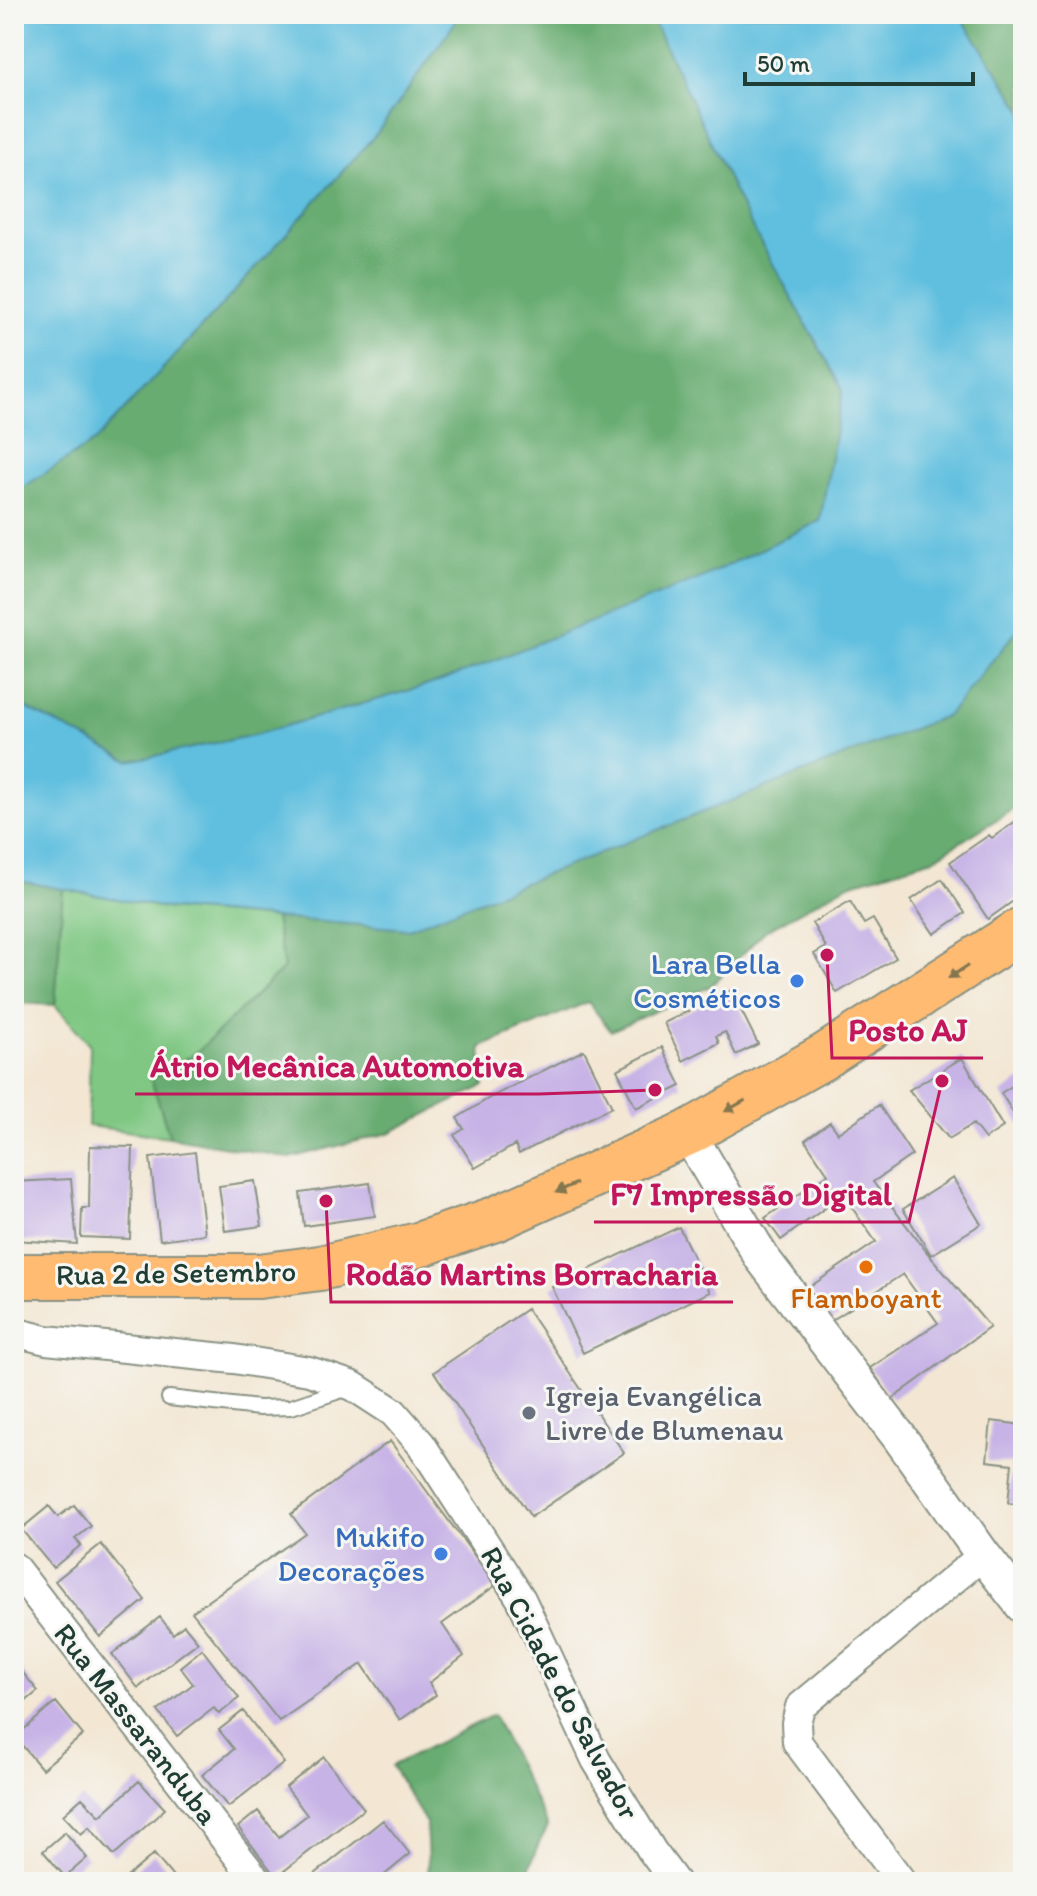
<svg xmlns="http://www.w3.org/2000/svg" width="1037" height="1896" font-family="Itim,sans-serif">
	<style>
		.green { fill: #7fc783; stroke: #4f825c; stroke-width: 2 }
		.forest { fill: #67ac71; stroke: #437452; stroke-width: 2 }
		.water { fill: #61bfdf; stroke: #407e8a; stroke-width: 2 }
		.building { fill: #c7b3e6 }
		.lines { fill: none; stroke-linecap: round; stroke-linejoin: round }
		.service-casing { stroke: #899284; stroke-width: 18 }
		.minor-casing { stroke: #899284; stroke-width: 32 }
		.tertiary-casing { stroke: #899284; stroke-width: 38 }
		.primary-casing { stroke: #899284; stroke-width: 48 }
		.service { stroke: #fff; stroke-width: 14 }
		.minor { stroke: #fff; stroke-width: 28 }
		.tertiary { stroke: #fff; stroke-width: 34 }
		.primary { stroke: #ffbb71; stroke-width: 44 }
		.oneway { fill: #84764f }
		.shop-dot { fill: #3f7fe0; stroke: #f6f6f2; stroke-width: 3 }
		.food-dot { fill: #e8710a; stroke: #f6f6f2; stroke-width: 3 }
		.worship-dot { fill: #6b7280; stroke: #f6f6f2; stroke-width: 3 }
		.labels { text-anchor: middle; stroke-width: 6; stroke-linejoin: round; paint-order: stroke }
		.shop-label { font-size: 30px; fill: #366cbe; stroke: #f6f6f2; text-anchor: end }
		.street-label { font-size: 30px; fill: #1f3d34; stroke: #f6f6f2 }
		.food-label { font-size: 30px; fill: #c56008; stroke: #f6f6f2 }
		.worship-label { font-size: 30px; fill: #5b616d; stroke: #f6f6f2; text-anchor: start }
		.leader { fill: none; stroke: #c2185b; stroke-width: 3 }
		.callout-dot { fill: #c2185b; stroke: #f6f6f2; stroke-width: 3 }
		.callout-label { font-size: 32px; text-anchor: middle; font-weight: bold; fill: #c2185b; stroke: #f6f6f2; stroke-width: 6; stroke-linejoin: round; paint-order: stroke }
	</style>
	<rect width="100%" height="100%" fill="#f6f6f2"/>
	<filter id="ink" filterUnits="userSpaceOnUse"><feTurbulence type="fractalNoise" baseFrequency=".0125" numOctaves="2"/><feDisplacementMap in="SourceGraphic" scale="16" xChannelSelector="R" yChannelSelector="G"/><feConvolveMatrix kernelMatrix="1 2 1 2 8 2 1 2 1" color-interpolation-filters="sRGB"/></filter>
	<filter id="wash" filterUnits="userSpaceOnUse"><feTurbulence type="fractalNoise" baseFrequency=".006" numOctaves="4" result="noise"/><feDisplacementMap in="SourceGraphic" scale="32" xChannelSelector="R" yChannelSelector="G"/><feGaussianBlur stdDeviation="1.8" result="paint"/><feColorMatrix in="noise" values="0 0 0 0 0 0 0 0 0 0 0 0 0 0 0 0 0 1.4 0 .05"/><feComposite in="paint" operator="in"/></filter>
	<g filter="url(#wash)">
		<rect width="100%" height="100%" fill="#f3e7d4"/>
		<!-- green -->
		<path class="green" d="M 63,889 L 171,909 L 275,918 L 284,968 L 196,1053 L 151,1079 L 170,1137 L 88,1126 L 90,1045 L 55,1005 Z"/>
		<!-- forest -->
		<path class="forest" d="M 461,14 L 650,14 L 744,212 L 843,390 L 820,521 L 699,579 L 442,681 L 254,735 L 130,761 L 14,702 L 14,493 L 95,441 L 223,304 L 377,133 Z
			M 959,14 L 1023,14 L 1023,111 Z
			M 1023,623 L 1023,803 L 933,859 L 849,884 L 765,931 L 711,986 L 611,1031 L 588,1002 L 481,1047 L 484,1086 L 389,1133 L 290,1158 L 170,1137 L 151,1079 L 196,1053 L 284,968 L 275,918 L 408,929 L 948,715 Z
			M 14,880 L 63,889 L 55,1005 L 14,1003 Z
			M 493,1715 L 548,1826 L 537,1847 L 525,1882 L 429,1882 L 426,1823 L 391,1766 Z"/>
		<!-- water -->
		<path class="water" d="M 14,14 L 461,14 L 377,133 L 223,304 L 95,441 L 14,493 Z
			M 650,14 L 959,14 L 1023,111 L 1023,623 L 948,715 L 408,929 L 171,909 L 14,880 L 14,702 L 130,761 L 254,735 L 442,681 L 699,579 L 820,521 L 843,390 L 744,212 Z"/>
		<g id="blocks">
			<!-- building -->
			<path class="building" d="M 1023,816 L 1023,894 L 988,919 L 950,862 L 989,835 L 992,838 Z
				M 942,879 L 965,913 L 934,934 L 911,900 Z
				M 850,901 L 864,924 L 873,919 L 896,958 L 837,993 L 814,954 L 826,947 L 812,923 Z
				M 731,990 L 758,1044 L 736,1055 L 725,1032 L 716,1036 L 719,1043 L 683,1061 L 664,1023 Z
				M 662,1047 L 681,1086 L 636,1108 L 617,1070 Z
				M 584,1050 L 612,1107 L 519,1154 L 515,1145 L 475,1168 L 454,1135 L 464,1129 L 457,1118 L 491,1097 Z
				M 962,1058 L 1003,1127 L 985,1139 L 973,1124 L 949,1139 L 909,1090 Z
				M 1023,1079 L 1023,1129 L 1001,1093 Z
				M 879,1105 L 912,1155 L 873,1182 L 930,1256 L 990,1327 L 892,1399 L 870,1368 L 938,1323 L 903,1274 L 831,1321 L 808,1288 L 876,1242 L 843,1195 L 781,1240 L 765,1218 L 828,1174 L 805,1140 L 830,1122 L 838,1133 Z
				M 90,1146 L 133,1147 L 130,1239 L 81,1237 L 82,1208 L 89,1208 Z
				M 195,1152 L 205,1234 L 160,1240 L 150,1158 Z
				M 953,1178 L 981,1224 L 931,1255 L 903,1209 Z
				M 71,1179 L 77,1244 L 14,1240 L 14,1182 Z
				M 255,1181 L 262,1226 L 225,1231 L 219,1186 Z
				M 370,1183 L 375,1216 L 304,1226 L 300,1193 Z
				M 679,1227 L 710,1292 L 583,1353 L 552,1287 Z
				M 527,1309 L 624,1453 L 531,1517 L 434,1372 Z
				M 991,1421 L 1023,1425 L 1023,1505 L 1008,1503 L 1012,1464 L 987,1461 Z
				M 390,1441 L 496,1585 L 442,1624 L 464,1656 L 429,1683 L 436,1695 L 400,1720 L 362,1664 L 279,1721 L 192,1612 L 305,1533 L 291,1514 Z
				M 74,1505 L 91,1526 L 75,1539 L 81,1545 L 53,1568 L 21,1529 L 49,1506 L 58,1517 Z
				M 101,1544 L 145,1600 L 100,1637 L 55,1581 Z
				M 160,1617 L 173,1634 L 184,1625 L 198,1642 L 138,1688 L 112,1654 Z
				M 202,1649 L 239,1698 L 219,1714 L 214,1708 L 177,1736 L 158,1711 L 193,1684 L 180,1667 Z
				M 14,1662 L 38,1691 L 14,1711 Z
				M 56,1702 L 83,1735 L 42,1769 L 15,1737 Z
				M 243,1711 L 284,1763 L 228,1807 L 202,1775 L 234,1749 L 219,1730 Z
				M 324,1757 L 364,1809 L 276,1877 L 238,1827 L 258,1811 L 279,1837 L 307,1815 L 286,1787 Z
				M 139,1781 L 165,1809 L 114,1855 L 89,1827 L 81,1834 L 63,1815 L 82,1798 L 100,1816 Z
				M 383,1820 L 410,1854 L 376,1882 L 305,1882 Z
				M 65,1832 L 87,1858 L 65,1877 L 43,1851 Z
				M 154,1854 L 173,1877 L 167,1882 L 121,1882 Z"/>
		</g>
	</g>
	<g filter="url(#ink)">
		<use href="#blocks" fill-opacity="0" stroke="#899284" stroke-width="2"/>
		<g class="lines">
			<defs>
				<path id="service" d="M 169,1398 L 259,1408 L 291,1407 L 348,1388"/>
				<path id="minor" d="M 14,1332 L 46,1340 L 234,1359 L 309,1371 L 353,1386 L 393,1412 L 421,1444 L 521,1599 L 596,1760 L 652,1851 L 675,1882
					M 14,1567 L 258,1882
					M 902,1882 L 797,1742 L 796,1723 L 800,1707 L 983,1555"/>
				<path id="tertiary" d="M 688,1133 L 762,1258 L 900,1438 L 983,1555 L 1023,1606"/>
				<path id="primary" d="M 14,1276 L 259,1276 L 320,1268 L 418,1245 L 495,1219 L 688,1133 L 825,1056 L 1023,929"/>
			</defs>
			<!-- service casing -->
			<use href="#service" class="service-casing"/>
			<!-- minor casing -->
			<use href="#minor" class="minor-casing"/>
			<!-- tertiary casing -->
			<use href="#tertiary" class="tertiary-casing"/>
			<!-- primary casing -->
			<use href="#primary" class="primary-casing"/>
			<!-- service -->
			<use href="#service" class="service"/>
			<!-- minor -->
			<use href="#minor" class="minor"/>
			<!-- tertiary -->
			<use href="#tertiary" class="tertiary"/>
			<!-- primary -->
			<use href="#primary" class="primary"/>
		</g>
		<!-- one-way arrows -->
		<defs><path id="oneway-solid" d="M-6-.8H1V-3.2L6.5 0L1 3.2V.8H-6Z" transform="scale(2)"/></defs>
		<g class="oneway">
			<use href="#oneway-solid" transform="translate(958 972) rotate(147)"/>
			<use href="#oneway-solid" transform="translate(735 1106) rotate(151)"/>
			<use href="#oneway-solid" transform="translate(566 1188) rotate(156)"/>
		</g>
	</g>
	<!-- markers -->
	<g class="shop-dot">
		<circle cx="797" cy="981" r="8"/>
		<circle cx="441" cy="1554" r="8"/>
	</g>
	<circle class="food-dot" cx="866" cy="1267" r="8"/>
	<circle class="worship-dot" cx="529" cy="1413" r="8"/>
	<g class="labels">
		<!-- shop labels -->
		<g class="shop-label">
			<text x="781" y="974">Lara Bella<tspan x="781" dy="34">Cosméticos</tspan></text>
			<text x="425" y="1547">Mukifo<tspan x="425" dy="34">Decorações</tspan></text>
		</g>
		<!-- street labels -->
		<g class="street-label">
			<text transform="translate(176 1273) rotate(-1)" y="10">Rua 2 de Setembro</text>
			<text transform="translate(560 1683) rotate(62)" y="10">Rua Cidade do Salvador</text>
			<text transform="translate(136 1724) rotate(52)" y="10">Rua Massaranduba</text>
		</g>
		<!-- food labels -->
		<g class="food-label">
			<text x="866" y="1308">Flamboyant</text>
		</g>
		<!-- worship labels -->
		<g class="worship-label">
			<text x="545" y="1406">Igreja Evangélica<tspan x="545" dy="34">Livre de Blumenau</tspan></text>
		</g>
	</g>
	<!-- callouts -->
	<path class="leader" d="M827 955L832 1058H983M655 1090L539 1094H135M942 1081L909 1222H594M326 1201L331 1302H733"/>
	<g class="callout-dot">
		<circle cx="827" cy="955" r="8"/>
		<circle cx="655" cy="1090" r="8"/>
		<circle cx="942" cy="1081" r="8"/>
		<circle cx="326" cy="1201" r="8"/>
	</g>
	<g class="callout-label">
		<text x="908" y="1041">Posto AJ</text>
		<text x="337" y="1077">Átrio Mecânica Automotiva</text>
		<text x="751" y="1205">F7 Impressão Digital</text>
		<text x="532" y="1285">Rodão Martins Borracharia</text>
	</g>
	<!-- margin -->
	<rect width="1037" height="1896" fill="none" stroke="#f6f6f2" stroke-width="48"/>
	<!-- scale -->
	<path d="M745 72v12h228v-12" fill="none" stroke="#1f3d34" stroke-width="4"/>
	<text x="757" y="72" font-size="24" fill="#1f3d34" stroke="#f6f6f2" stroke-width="6" paint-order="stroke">50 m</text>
</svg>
